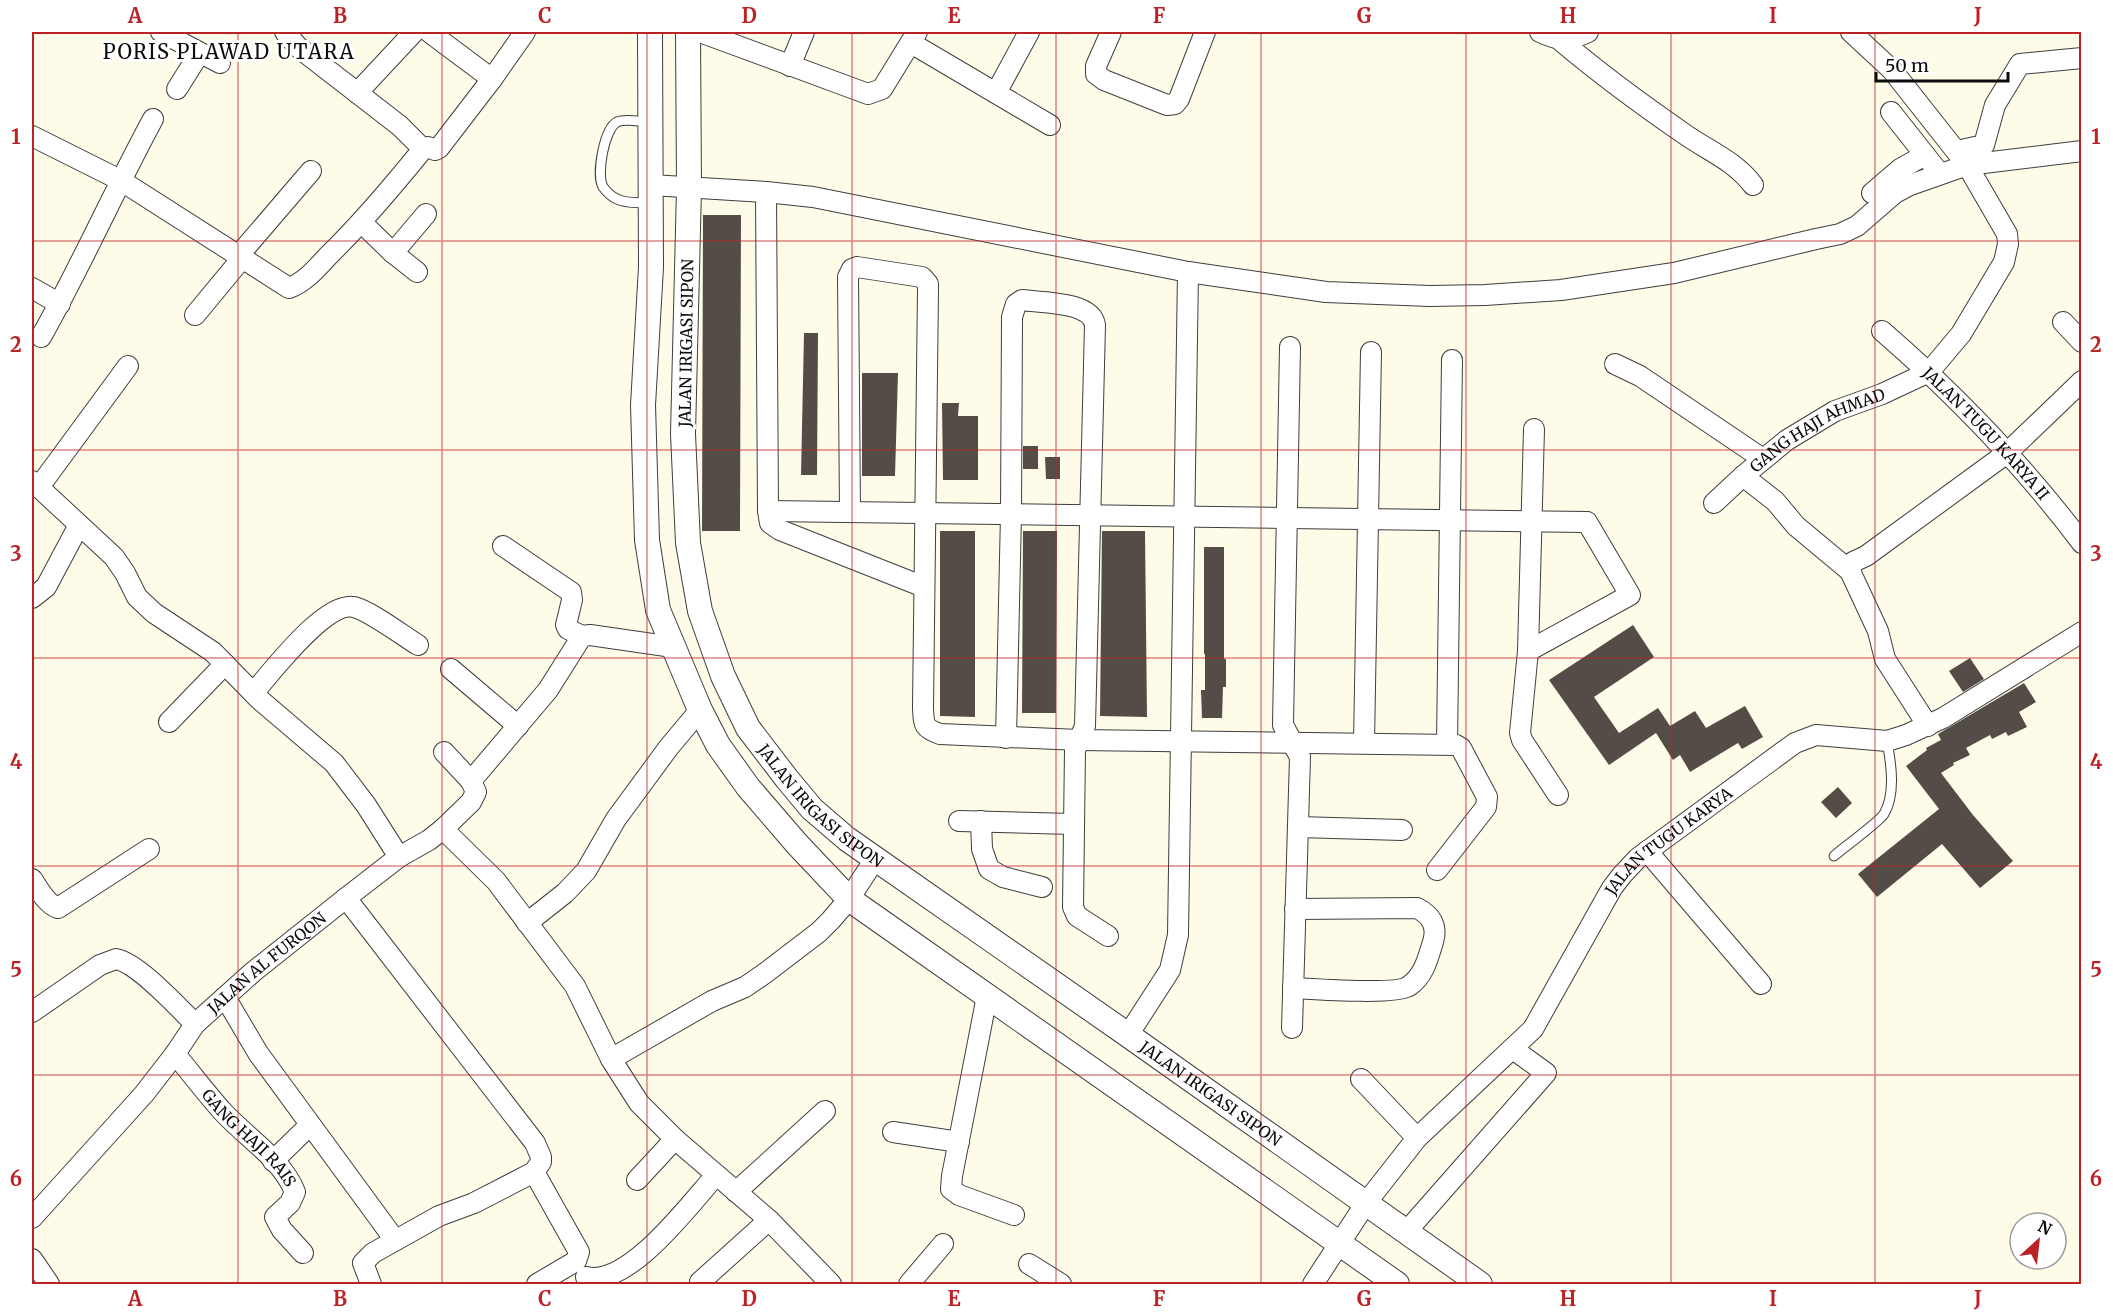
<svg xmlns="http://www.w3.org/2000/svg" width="2113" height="1316" font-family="Merriweather,serif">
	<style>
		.building { fill: #544d47 }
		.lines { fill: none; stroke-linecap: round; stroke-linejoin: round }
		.service-casing { stroke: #3e3e3e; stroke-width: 11 }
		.minor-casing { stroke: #3e3e3e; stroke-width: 22 }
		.tertiary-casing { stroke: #3e3e3e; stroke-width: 26 }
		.service { stroke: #fff; stroke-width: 9 }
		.minor { stroke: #fff; stroke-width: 20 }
		.tertiary { stroke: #fff; stroke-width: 24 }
		.grid { fill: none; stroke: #bc2225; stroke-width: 1.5; stroke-opacity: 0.55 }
		.labels { text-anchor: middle; stroke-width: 6; stroke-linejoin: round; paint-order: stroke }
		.street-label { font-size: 16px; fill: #0b0b0b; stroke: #fff }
		.quarter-label { font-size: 20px; letter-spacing: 1.5px; fill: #0b0b0b; stroke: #fff }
		.neatline { fill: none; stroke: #bc2225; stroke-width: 2 }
		.grid-label { font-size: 20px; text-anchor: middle; font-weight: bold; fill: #bc2225 }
	</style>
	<rect width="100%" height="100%" fill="#fffbe9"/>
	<!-- building -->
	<path class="building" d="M 703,215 L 741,215 L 740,531 L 702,531 Z
		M 804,333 L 818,333 L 817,475 L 801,475 Z
		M 862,373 L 898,373 L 895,476 L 862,476 Z
		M 942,403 L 959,403 L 958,416 L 978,416 L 978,480 L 943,480 Z
		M 1023,446 L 1038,446 L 1038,469 L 1023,469 Z
		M 1045,457 L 1060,457 L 1060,479 L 1046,479 Z
		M 940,531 L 975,531 L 975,717 L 940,716 Z
		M 1023,531 L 1057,531 L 1056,713 L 1022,713 Z
		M 1102,531 L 1145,531 L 1147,717 L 1100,716 Z
		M 1204,547 L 1224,547 L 1224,659 L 1226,659 L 1226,687 L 1223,687 L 1222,718 L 1202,718 L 1201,690 L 1205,690 L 1205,654 L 1204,654 Z
		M 1633,625 L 1654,657 L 1594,697 L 1619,733 L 1658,708 L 1670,726 L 1695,711 L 1706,728 L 1745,706 L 1763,737 L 1742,749 L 1738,743 L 1690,772 L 1680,755 L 1673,760 L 1656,733 L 1609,765 L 1549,680 Z
		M 1970,658 L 1984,679 L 1963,692 L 1949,671 Z
		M 2024,683 L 2036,702 L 2019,712 L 2027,727 L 2008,736 L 2006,732 L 1992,739 L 1990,735 L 1966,748 L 1970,755 L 1953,763 L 1954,765 L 1941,773 L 1973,815 L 2013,861 L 1980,888 L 1942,844 L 1877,897 L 1858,874 L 1939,809 L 1906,766 L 1927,750 L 1926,748 L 1941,740 L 1938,734 Z
		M 1838,787 L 1852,803 L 1836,818 L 1821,802 Z"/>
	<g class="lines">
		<defs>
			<path id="service" d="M 649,203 C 639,202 626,204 617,199 C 612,197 606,191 603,187 C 596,175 604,129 617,122 C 626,118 640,122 650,122
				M 1834,856 C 1844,847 1878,823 1884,814 C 1896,794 1891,763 1887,741"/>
			<g id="minor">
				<path d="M 161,32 L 220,63"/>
				<path d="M 285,32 L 298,47 L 400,126 L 423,149 L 428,147 L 435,150 L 439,148 L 492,79 L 525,32"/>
				<path d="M 429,32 L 492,79"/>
				<path d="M 700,32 L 868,94 L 882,89 L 917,32"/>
				<path d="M 1111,32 L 1096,66 L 1096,74 L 1104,80 L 1167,105 L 1175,104 L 1179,99 L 1205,32"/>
				<path d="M 1540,32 C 1558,41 1570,41 1588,32"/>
				<path d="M 1560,40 C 1599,73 1641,104 1683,133 C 1708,151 1734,160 1753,185"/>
				<path d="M 911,43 L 1050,125"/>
				<path d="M 790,66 L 804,32"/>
				<path d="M 177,89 L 199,54"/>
				<path d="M 357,93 L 414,32"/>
				<path d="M 996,93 L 1029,32"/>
				<path d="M 1891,112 L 1940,174"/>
				<path d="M 32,136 L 120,180 L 289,288 C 305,282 317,268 328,256 C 363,222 393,186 423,149"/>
				<path d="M 1957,151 L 1984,145 L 1995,105 L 2020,64 L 2082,58"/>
				<path d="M 651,185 L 766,192 L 813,197 L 1188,272 L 1326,292 L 1430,296 L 1485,295 L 1561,290 L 1674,273 L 1816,239 L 1840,234 L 1857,226 L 1895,193 L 1910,185 L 1967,165 L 2082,151"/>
				<path d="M 766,192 L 768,511 L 770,523 L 780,530 L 924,587"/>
				<path d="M 1872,193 L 1900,169 L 1925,155"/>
				<path d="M 362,223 L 393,253 L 417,272"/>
				<path d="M 393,253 L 426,214"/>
				<path d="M 239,255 L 311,171"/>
				<path d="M 32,288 L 60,304"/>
				<path d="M 195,315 L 243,257"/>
				<path d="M 2063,322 L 2082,342"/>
				<path id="s1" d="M 1882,331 C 1956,395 2023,465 2082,543"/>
				<path d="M 41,337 C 81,266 114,191 153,119"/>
				<path d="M 1290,347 L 1283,725 L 1300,757 L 1292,1028"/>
				<path d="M 1615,364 L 1640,376 L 1763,459"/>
				<path d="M 1534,429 L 1528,651 L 1520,733 L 1522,740 L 1558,795"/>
				<path d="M 1743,476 L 1775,501 L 1796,526 L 1850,571"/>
				<path d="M 32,481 L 114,557 L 125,573 L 137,597 L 154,613 L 213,652 L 259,699 L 334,763 L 366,805 L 399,857"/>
				<path d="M 39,487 L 128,366"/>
				<path id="s2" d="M 1714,503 L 1743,476 L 1787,440 L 1835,411 L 1882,394 L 1929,372 L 1961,334 L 2004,262 L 2008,244 L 2007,234 L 1967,165 L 1892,70 L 1851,32"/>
				<path d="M 768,511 L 1587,522 L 1630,595 L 1528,651"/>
				<path d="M 850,512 L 848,277 L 852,269 L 857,267 L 922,277 L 928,284 L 928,289 L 923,708 C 924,725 923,728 940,734 L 1079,740 L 1456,745 L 1461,748 L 1487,797 L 1486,807 L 1437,870"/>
				<path d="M 503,546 L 571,592 L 572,600 L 566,625 L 568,629 L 582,636"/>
				<path d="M 32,598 L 46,587 L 79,525"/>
				<path d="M 451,669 L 518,726"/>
				<path d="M 254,692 C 272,672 325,601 354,607 C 370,611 402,635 418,645"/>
				<path d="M 169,722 L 225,664"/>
				<path d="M 1928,726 L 1885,659 L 1878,631 L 1850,571 L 1853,562 L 1866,556 L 2007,453 L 2082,381"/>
				<path d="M 1006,738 L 1011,514 L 1012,317 L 1016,304 L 1022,300 C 1042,303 1091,301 1095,325 L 1085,726 L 1075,750 L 1073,907 L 1077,916 L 1108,936"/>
				<path d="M 1364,743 L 1371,352"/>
				<path d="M 1447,744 L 1452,360"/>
				<path d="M 471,781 L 548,690 L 582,636 L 590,635 L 673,647"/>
				<path d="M 959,821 L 1073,824"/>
				<path d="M 981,821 L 982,849 L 989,869 L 1003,877 L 1042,887"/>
				<path d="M 1298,827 L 1402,830"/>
				<path d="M 443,829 L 496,881 L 575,986 L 611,1059 L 639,1103 L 675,1139 L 769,1220 L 831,1284"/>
				<path d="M 1647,851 L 1761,984"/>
				<path d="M 32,879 C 39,889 46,904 58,908 L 149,849"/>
				<path d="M 346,898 L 535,1143 L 541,1157 L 541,1162 L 534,1172 L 474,1203 L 439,1216 L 373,1253 L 363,1263 L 371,1284"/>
				<path d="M 527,923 L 565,893 L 586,871 L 616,819 L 669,747 L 700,710"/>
				<path d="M 1293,988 C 1313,989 1397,995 1409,986 C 1424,976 1428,958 1433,942 C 1438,926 1431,915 1417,908 L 1295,909"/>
				<path d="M 987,996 L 952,1176 L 951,1189 L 959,1195 L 1014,1215"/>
				<path d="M 225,997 L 258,1053 L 395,1240"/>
				<path d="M 32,1012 L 100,965 L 116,959 C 138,963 178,1007 195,1024"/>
				<path d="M 1128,1035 L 1170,970 L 1178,935 L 1188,272"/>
				<path id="s3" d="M 175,1054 C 191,1073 206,1093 223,1112 C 247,1138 282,1159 295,1192 L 290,1203 L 275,1217 L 282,1230 L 303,1253"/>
				<path d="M 611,1059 L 712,1001 L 745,987 L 764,974 L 819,932 L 831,920 L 849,899 L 875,859"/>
				<path d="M 1361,1079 L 1417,1138"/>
				<path d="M 893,1132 L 959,1142"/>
				<path d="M 273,1161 L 310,1125"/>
				<path d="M 534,1172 L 579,1252 L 576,1261 L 537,1284"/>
				<path d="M 637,1180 L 675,1139"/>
				<path d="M 736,1192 L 825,1111"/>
				<path id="s4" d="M 32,1218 L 144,1094 L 175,1054 L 195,1024 L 253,972 L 346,898 L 399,857 L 429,840 L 443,829 L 471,802 L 476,792 L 471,781 L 444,752"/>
				<path d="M 1406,1232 L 1546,1073 L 1513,1049"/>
				<path d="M 32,1259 L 49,1284"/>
				<path d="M 1029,1264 L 1061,1284"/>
				<path d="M 586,1277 C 628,1288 690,1204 716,1175"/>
				<path d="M 700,1282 L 769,1220"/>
				<path d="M 909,1284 L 943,1244"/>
				<path id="s5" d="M 1313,1284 L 1366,1203 L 1417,1138 L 1533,1029 L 1612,888 L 1622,875 L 1638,858 L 1795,743 L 1816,735 L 1887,741 L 1906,735 L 1943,718 L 2082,632"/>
			</g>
			<g id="tertiary">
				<path d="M 650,32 L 651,267 L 643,405 L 647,540 L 658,610 L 700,710 L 718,745 L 748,787 L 797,844 L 849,899 L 1397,1284"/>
				<path id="s6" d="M 688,32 L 689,188 L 683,434 L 688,543 L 700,611 L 723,676 L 748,728 L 787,779 L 812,809 L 847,839 L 1128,1035 L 1480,1284"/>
			</g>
		</defs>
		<!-- service casing -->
		<use href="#service" class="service-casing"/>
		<!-- minor casing -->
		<use href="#minor" class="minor-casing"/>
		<!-- tertiary casing -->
		<use href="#tertiary" class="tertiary-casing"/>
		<!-- service -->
		<use href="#service" class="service"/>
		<!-- minor -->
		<use href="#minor" class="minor"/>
		<!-- tertiary -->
		<use href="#tertiary" class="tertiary"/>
	</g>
	<!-- grid -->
	<path class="grid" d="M 238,32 L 238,1284M 442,32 L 442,1284M 647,32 L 647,1284M 852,32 L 852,1284M 1056,32 L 1056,1284M 1261,32 L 1261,1284M 1466,32 L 1466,1284M 1671,32 L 1671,1284M 1875,32 L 1875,1284M 32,241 L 2082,241M 32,450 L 2082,450M 32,658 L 2082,658M 32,866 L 2082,866M 32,1075 L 2082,1075"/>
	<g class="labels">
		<!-- street labels -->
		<g class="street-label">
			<text transform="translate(686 343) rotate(-89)" y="6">JALAN IRIGASI SIPON</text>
			<text dy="6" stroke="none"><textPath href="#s2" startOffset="128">GANG HAJI AHMAD</textPath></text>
			<text dy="6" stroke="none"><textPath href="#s1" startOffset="146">JALAN TUGU KARYA II</textPath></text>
			<text dy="6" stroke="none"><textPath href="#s6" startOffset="814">JALAN IRIGASI SIPON</textPath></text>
			<text dy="6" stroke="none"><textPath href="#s5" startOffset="574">JALAN TUGU KARYA</textPath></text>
			<text dy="6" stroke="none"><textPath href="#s4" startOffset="348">JALAN AL FURQON</textPath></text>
			<text dy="6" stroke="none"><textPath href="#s6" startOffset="1300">JALAN IRIGASI SIPON</textPath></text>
			<text dy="6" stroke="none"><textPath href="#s3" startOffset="112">GANG HAJI RAIS</textPath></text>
		</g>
		<!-- quarter labels -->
		<g class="quarter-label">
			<text x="229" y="59">PORIS PLAWAD UTARA</text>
		</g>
	</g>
	<!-- border -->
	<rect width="2113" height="1316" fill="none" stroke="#ffffff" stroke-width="66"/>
	<!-- north arrow -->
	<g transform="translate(2038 1241) rotate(27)"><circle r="28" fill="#ffffff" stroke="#9d9d9d" stroke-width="1.5"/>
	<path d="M0-4.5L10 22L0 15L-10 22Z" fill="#bc2225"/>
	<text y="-9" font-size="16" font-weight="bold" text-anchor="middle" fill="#0b0b0b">N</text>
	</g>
	<!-- scale -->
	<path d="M1876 72v9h132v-9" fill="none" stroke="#0b0b0b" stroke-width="3"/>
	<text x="1885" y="72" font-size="18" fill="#0b0b0b" stroke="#ffffff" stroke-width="4.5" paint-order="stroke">50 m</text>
	<rect x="33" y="33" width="2047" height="1250" class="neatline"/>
	<g class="grid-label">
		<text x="135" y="23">A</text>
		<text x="340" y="23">B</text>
		<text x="545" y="23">C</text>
		<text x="749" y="23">D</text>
		<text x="954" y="23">E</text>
		<text x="1159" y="23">F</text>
		<text x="1364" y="23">G</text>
		<text x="1568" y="23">H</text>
		<text x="1773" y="23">I</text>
		<text x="1978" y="23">J</text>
		<text x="16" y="144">1</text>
		<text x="2096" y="144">1</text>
		<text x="16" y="352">2</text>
		<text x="2096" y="352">2</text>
		<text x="16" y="561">3</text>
		<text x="2096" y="561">3</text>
		<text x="16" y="769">4</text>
		<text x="2096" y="769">4</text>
		<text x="16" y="977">5</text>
		<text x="2096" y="977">5</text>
		<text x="16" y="1186">6</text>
		<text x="2096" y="1186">6</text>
		<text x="135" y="1306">A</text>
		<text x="340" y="1306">B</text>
		<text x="545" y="1306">C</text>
		<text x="749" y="1306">D</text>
		<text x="954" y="1306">E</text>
		<text x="1159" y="1306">F</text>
		<text x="1364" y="1306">G</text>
		<text x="1568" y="1306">H</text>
		<text x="1773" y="1306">I</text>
		<text x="1978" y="1306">J</text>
	</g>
</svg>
